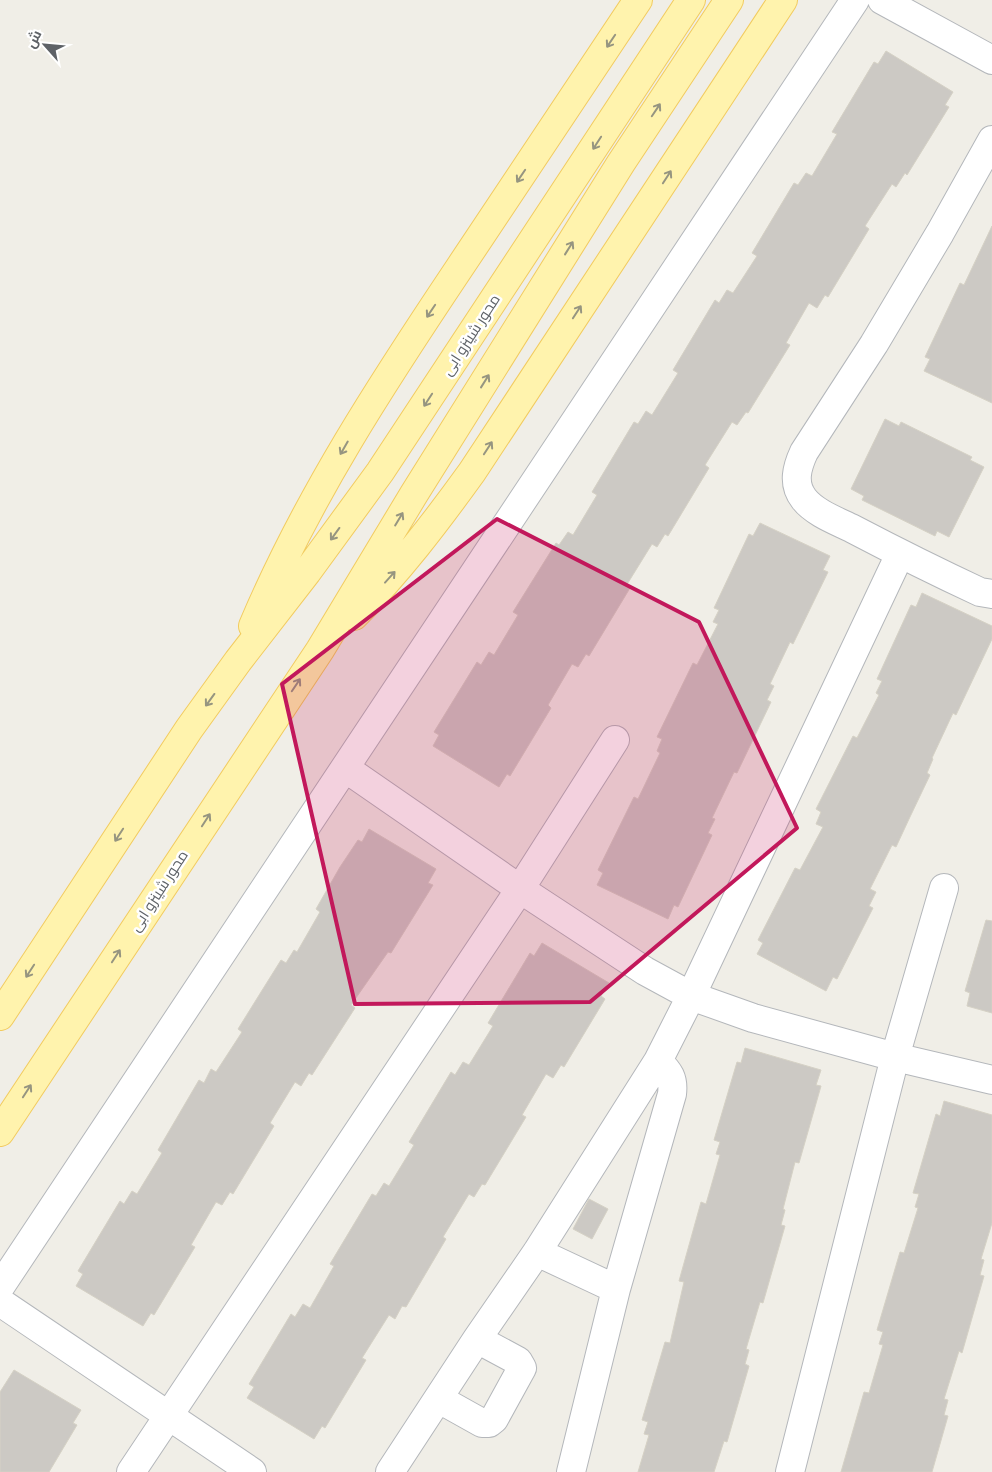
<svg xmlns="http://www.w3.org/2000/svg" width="992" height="1472" font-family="Signika,Cairo,sans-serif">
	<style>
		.building { fill: #ccc9c4; stroke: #d5d1c5 }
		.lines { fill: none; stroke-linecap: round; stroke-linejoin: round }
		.minor-casing { stroke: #b4b7bb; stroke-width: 30 }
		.major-casing { stroke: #f2cb5f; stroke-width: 30 }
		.minor { stroke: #fff; stroke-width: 28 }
		.major { stroke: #fff3ad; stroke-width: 28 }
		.oneway { stroke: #969580 }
		.marked { fill: #c2185b; fill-opacity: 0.2; stroke: #c2185b; stroke-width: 4; stroke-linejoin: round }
		.labels { text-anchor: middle; stroke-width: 5; stroke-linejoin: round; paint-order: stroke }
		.street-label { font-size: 15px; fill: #5e6267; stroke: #fff }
	</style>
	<rect width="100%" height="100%" fill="#f0eee7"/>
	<!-- building -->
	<path class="building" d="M 886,51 L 953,92 L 945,105 L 949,107 L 907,175 L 905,173 L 896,187 L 892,184 L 865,226 L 869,229 L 828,297 L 825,295 L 817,308 L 809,303 L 786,343 L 790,345 L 748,413 L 746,412 L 737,425 L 732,422 L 705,465 L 709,468 L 668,536 L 665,534 L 657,547 L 652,544 L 626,586 L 630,588 L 589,656 L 586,654 L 578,667 L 572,664 L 548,705 L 551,708 L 510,776 L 507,774 L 499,787 L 433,746 L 439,735 L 434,732 L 477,662 L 481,665 L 489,652 L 494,655 L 518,615 L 513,612 L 556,543 L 559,545 L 568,532 L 573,535 L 597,495 L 592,492 L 634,422 L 638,424 L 646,411 L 652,415 L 678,373 L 673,370 L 715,300 L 719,303 L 727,290 L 733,293 L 757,256 L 752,253 L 794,183 L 798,185 L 806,173 L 812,176 L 837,134 L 832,132 L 874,62 L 878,64 Z
		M 992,226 L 992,403 L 924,371 L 930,359 L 925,357 L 960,283 L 964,285 Z
		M 885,419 L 899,426 L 901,422 L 972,457 L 970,460 L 984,467 L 949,537 L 937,531 L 935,536 L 862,500 L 864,496 L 851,489 Z
		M 760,523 L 830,556 L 823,570 L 828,572 L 793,644 L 790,642 L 770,684 L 774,686 L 767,700 L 771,702 L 737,773 L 734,772 L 712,818 L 715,819 L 708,833 L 712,835 L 678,907 L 674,905 L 668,919 L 597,885 L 603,873 L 598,870 L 634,797 L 638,799 L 660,753 L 657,751 L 662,739 L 657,737 L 693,663 L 697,665 L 718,624 L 713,622 L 719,610 L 714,608 L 749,534 L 753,536 Z
		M 922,593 L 992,626 L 992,639 L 956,715 L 953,713 L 932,758 L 933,759 L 927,773 L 930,775 L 909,819 L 896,847 L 892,845 L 870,889 L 876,892 L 869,906 L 873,908 L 837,979 L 833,977 L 826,991 L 757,954 L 763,943 L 758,940 L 795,868 L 800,870 L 823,827 L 816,824 L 821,812 L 816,809 L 853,736 L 857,738 L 879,695 L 876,693 L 882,681 L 877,679 L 911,605 L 916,607 Z
		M 369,829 L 436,869 L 428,883 L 433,885 L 391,953 L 388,952 L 351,1005 L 355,1008 L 312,1075 L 309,1073 L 301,1086 L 295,1082 L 270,1123 L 274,1126 L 233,1194 L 230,1192 L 222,1205 L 216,1202 L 191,1245 L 195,1247 L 154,1315 L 151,1313 L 143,1326 L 76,1286 L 83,1274 L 78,1271 L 120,1201 L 124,1204 L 132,1191 L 137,1194 L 162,1153 L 158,1150 L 199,1080 L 204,1083 L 211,1069 L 216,1072 L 242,1032 L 238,1029 L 261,992 L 281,960 L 286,963 L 294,950 L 297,952 L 320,912 L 316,909 L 340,867 L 358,840 L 362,842 Z
		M 986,920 L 992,921 L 992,1013 L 967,1006 L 970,993 L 965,991 Z
		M 542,943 L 609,983 L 601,996 L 605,999 L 564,1067 L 561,1065 L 553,1078 L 546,1074 L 522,1115 L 526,1117 L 485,1185 L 482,1184 L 474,1197 L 469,1194 L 443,1237 L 446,1239 L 406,1307 L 402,1306 L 395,1319 L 389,1315 L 362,1358 L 366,1360 L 325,1428 L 322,1426 L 314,1439 L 247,1398 L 254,1387 L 249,1384 L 291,1314 L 295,1317 L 303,1304 L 310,1308 L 334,1266 L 330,1264 L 372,1194 L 376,1196 L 384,1183 L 389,1186 L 414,1145 L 409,1142 L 451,1072 L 455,1075 L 463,1062 L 469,1065 L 493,1026 L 488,1023 L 530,953 L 534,956 Z
		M 745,1048 L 821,1070 L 816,1085 L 821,1086 L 799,1163 L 795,1162 L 783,1209 L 785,1210 L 781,1225 L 785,1226 L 763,1303 L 760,1302 L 746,1349 L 749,1350 L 745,1364 L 749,1366 L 727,1442 L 724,1441 L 714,1472 L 638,1472 L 649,1435 L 644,1434 L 648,1422 L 642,1420 L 665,1342 L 670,1343 L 684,1282 L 679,1281 L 701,1202 L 706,1204 L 720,1155 L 716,1154 L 720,1142 L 714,1140 L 737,1062 L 741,1063 Z
		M 944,1101 L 992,1115 L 992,1223 L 981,1259 L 984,1260 L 980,1275 L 984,1276 L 962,1353 L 959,1351 L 944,1399 L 948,1400 L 944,1415 L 948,1416 L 932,1472 L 841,1472 L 864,1392 L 869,1393 L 883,1345 L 879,1344 L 883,1332 L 877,1330 L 900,1252 L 904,1253 L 918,1208 L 915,1207 L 919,1194 L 913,1193 L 936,1114 L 940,1116 Z
		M 589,1199 L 608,1209 L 592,1239 L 573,1229 Z
		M 14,1370 L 81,1410 L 73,1423 L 77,1425 L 49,1472 L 0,1472 L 0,1392 Z"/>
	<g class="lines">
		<defs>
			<path id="minor" d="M 882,0 L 992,60
				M 992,140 L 940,233 L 874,344 L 804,452 C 797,467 792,484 804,499 C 815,513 837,521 853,529 C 895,551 937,572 980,592 L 992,594
				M 345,768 L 520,889 L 645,971 L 691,996 L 753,1018 L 895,1057 L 992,1080
				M 537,1252 L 616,1289
				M 0,1287 L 855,0
				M 0,1302 L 252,1472
				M 439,1399 L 482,1423 L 489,1423 L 494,1419 L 522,1368 L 518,1361 L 477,1339
				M 131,1472 L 520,889 L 615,740
				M 390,1472 L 477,1339 L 537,1252 L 658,1061 L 691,996 L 900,554
				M 571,1472 L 616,1289 L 672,1094 C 674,1078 669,1072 658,1061
				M 790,1472 L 895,1057 L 944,888"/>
			<path id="major" d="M 354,616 C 398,572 436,522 472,472 L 783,0
				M 253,626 C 307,498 383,382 460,267 C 520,178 579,89 638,0
				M 0,1016 L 189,729 L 238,661 L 307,572 L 380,472 L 691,0
				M 0,1132 L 320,650 L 414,494 L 621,163 L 729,0"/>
		</defs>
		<!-- minor casing -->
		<use href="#minor" class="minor-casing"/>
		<!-- major casing -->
		<use href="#major" class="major-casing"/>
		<!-- minor -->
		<use href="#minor" class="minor"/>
		<!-- major -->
		<use href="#major" class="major"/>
	</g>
	<!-- one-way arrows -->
	<defs><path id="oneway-shaft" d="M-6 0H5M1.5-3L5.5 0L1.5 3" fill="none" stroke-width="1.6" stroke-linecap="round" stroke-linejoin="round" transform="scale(1.25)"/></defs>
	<g class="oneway">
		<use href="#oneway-shaft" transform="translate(611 41) rotate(124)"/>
		<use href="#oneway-shaft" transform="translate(656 110) rotate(-56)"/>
		<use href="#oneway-shaft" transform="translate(597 143) rotate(123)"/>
		<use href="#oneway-shaft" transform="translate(521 176) rotate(124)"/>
		<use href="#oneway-shaft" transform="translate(667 177) rotate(-57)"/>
		<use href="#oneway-shaft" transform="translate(569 248) rotate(-58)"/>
		<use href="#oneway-shaft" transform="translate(431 311) rotate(124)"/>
		<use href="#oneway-shaft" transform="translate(577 312) rotate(-57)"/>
		<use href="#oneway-shaft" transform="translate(485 381) rotate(-58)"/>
		<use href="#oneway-shaft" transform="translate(428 400) rotate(123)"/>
		<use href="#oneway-shaft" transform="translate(344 448) rotate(120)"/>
		<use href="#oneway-shaft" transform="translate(488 448) rotate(-57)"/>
		<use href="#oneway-shaft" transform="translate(399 519) rotate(-59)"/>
		<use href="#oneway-shaft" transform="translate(335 534) rotate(126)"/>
		<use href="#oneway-shaft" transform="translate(390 577) rotate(-48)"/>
		<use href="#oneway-shaft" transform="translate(296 685) rotate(-56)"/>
		<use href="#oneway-shaft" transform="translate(210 700) rotate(126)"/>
		<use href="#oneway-shaft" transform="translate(206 820) rotate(-57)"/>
		<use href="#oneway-shaft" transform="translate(119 835) rotate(123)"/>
		<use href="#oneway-shaft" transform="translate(116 956) rotate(-57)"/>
		<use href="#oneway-shaft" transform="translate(30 971) rotate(123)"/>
		<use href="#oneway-shaft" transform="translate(27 1091) rotate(-57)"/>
	</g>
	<!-- marked area -->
	<path class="marked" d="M 497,519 L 699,622 L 797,828 L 590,1002 L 355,1004 L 282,684 Z"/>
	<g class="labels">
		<!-- street labels -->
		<g class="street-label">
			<text transform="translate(471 335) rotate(-57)" y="5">محور شينزو ابى</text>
			<text transform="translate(159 891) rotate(-57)" y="5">محور شينزو ابى</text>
		</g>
	</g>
	<!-- north arrow -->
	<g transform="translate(45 45) rotate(297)" stroke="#ffffff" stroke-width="4" paint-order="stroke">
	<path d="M0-4L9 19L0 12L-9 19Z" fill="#5e6267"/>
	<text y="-8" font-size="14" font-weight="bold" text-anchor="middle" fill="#5e6267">ش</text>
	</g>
</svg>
